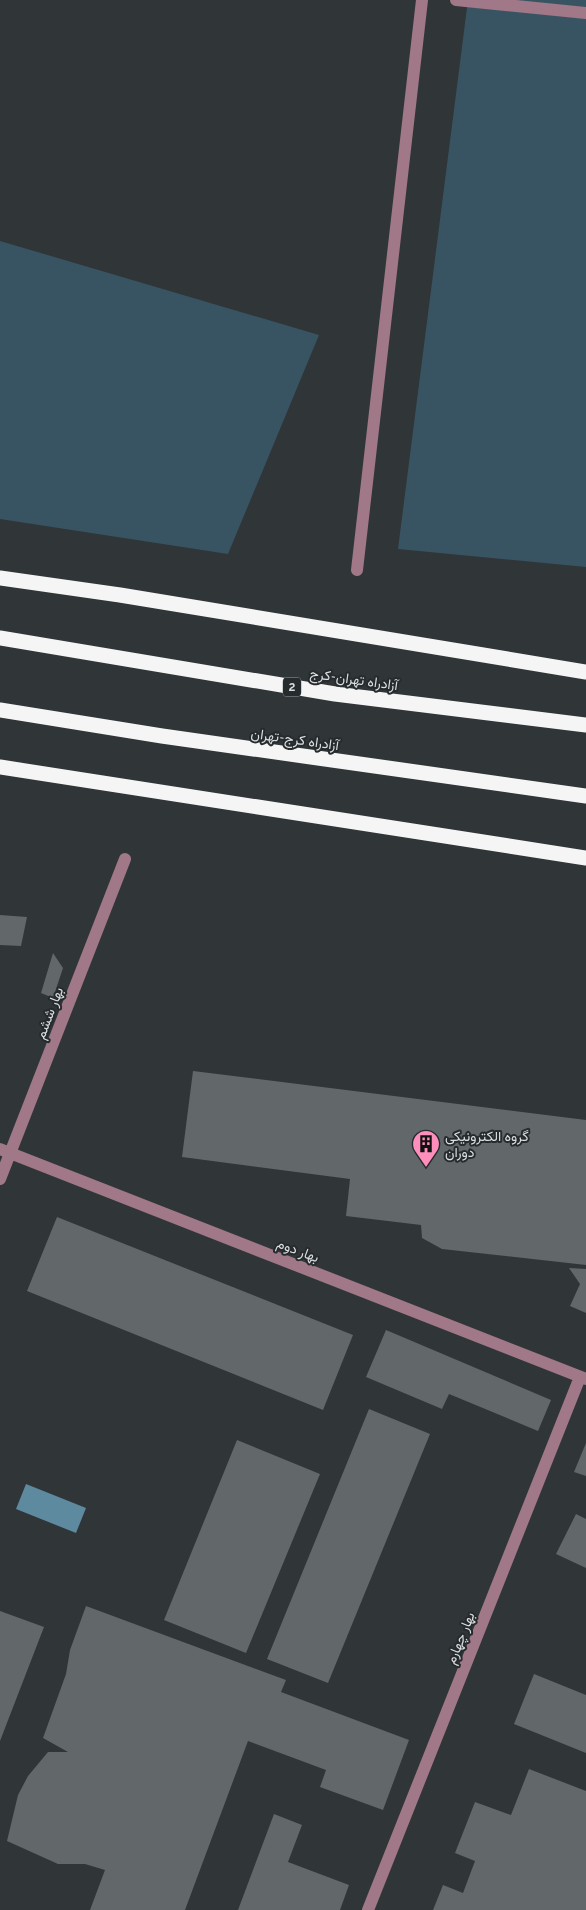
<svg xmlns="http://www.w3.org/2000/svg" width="586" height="1910" font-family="Overpass,Vazirmatn,sans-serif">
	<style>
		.green { fill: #385463 }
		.water { fill: #5e8aa0 }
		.building { fill: #62676a }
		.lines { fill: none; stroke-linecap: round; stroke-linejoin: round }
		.minor { stroke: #a07887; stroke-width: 12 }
		.highway { stroke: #f5f5f5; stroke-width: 15 }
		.labels { text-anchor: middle; stroke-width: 4; stroke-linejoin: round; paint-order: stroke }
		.shield { fill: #262b2e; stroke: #a5a8ab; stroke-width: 1 }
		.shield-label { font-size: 12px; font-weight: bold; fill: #dbdee0 }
		.street-label { font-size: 14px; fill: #dbdee0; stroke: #262b2e }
		.poi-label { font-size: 14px; fill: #dbdee0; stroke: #262b2e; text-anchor: start }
	</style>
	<rect width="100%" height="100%" fill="#303538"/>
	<!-- green -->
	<path class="green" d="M 468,0 L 586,0 L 586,567 L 398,549 Z
		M 0,241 L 319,335 L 228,554 L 0,519 Z"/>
	<!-- water -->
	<path class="water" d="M 26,1484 L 86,1508 L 76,1533 L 16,1509 Z"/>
	<!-- building -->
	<path class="building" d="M 0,915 L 27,917 L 21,946 L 0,945 Z
		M 53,953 L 63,968 L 53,998 L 41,993 Z
		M 193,1071 L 586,1120 L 586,1265 L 442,1249 L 422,1238 L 421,1225 L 346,1216 L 350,1179 L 182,1157 Z
		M 57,1217 L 353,1335 L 323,1410 L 27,1291 Z
		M 569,1268 L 586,1269 L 586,1313 L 570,1306 L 580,1284 Z
		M 386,1330 L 551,1400 L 538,1431 L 449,1394 L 442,1409 L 366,1377 Z
		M 369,1409 L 430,1434 L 328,1683 L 267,1659 Z
		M 237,1440 L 320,1474 L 246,1653 L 164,1620 Z
		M 586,1443 L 586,1476 L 574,1472 Z
		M 576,1514 L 586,1519 L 586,1568 L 556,1554 Z
		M 86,1606 L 286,1680 L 281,1692 L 409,1740 L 383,1810 L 320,1787 L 326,1770 L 248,1741 L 185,1910 L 90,1910 L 105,1870 L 85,1864 L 58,1864 L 7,1841 L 18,1795 L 28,1776 L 48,1752 L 68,1752 L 43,1738 L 66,1674 L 70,1650 Z
		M 0,1611 L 44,1627 L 0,1741 Z
		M 534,1674 L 586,1695 L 586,1753 L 514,1724 Z
		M 529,1769 L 586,1791 L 586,1910 L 433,1910 L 443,1885 L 463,1893 L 475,1861 L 455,1853 L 475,1802 L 511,1815 Z
		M 274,1814 L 302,1825 L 288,1862 L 349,1885 L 340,1910 L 238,1910 Z"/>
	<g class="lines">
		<!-- minor -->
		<path class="minor" d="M 456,0 L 586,13
			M 357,570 L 422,0
			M 0,1149 L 586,1379
			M 0,1179 L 125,859
			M 368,1910 L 580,1377"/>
		<!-- highway -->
		<path class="highway" d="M 0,578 L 120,595 L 586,672
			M 0,638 L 335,694 L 586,725
			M 0,710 L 162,736 L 586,796
			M 0,767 L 586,858"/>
	</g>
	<!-- icons -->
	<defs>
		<symbol id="building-pin" viewBox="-11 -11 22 30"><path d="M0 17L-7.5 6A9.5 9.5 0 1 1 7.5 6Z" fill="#fe8ebc" stroke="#262b2e"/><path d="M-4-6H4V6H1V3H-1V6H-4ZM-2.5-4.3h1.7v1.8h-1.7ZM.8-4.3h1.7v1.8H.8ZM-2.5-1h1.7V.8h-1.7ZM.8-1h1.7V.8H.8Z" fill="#111"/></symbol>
	</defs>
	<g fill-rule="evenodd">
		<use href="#building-pin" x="410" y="1128" width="32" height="43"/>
	</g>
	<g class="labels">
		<!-- shield labels -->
		<rect class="shield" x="283" y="677.5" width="18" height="19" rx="4"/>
		<g class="shield-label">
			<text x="292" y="691">2</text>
		</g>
		<!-- street labels -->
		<g class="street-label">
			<text transform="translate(354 679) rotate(8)" y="5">آزادراه تهران-کرج</text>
			<text transform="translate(295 739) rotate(8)" y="5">آزادراه کرج-تهران</text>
			<text transform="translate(49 1013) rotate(-69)" y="5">بهار ششم</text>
			<text transform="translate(298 1250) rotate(21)" y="5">بهار دوم</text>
			<text transform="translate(460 1638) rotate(-68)" y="5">بهار چهارم</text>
		</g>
		<!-- poi labels -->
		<g class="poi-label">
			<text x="445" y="1141">گروه الکترونیکی<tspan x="445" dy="16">دوران</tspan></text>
		</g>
	</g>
</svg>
